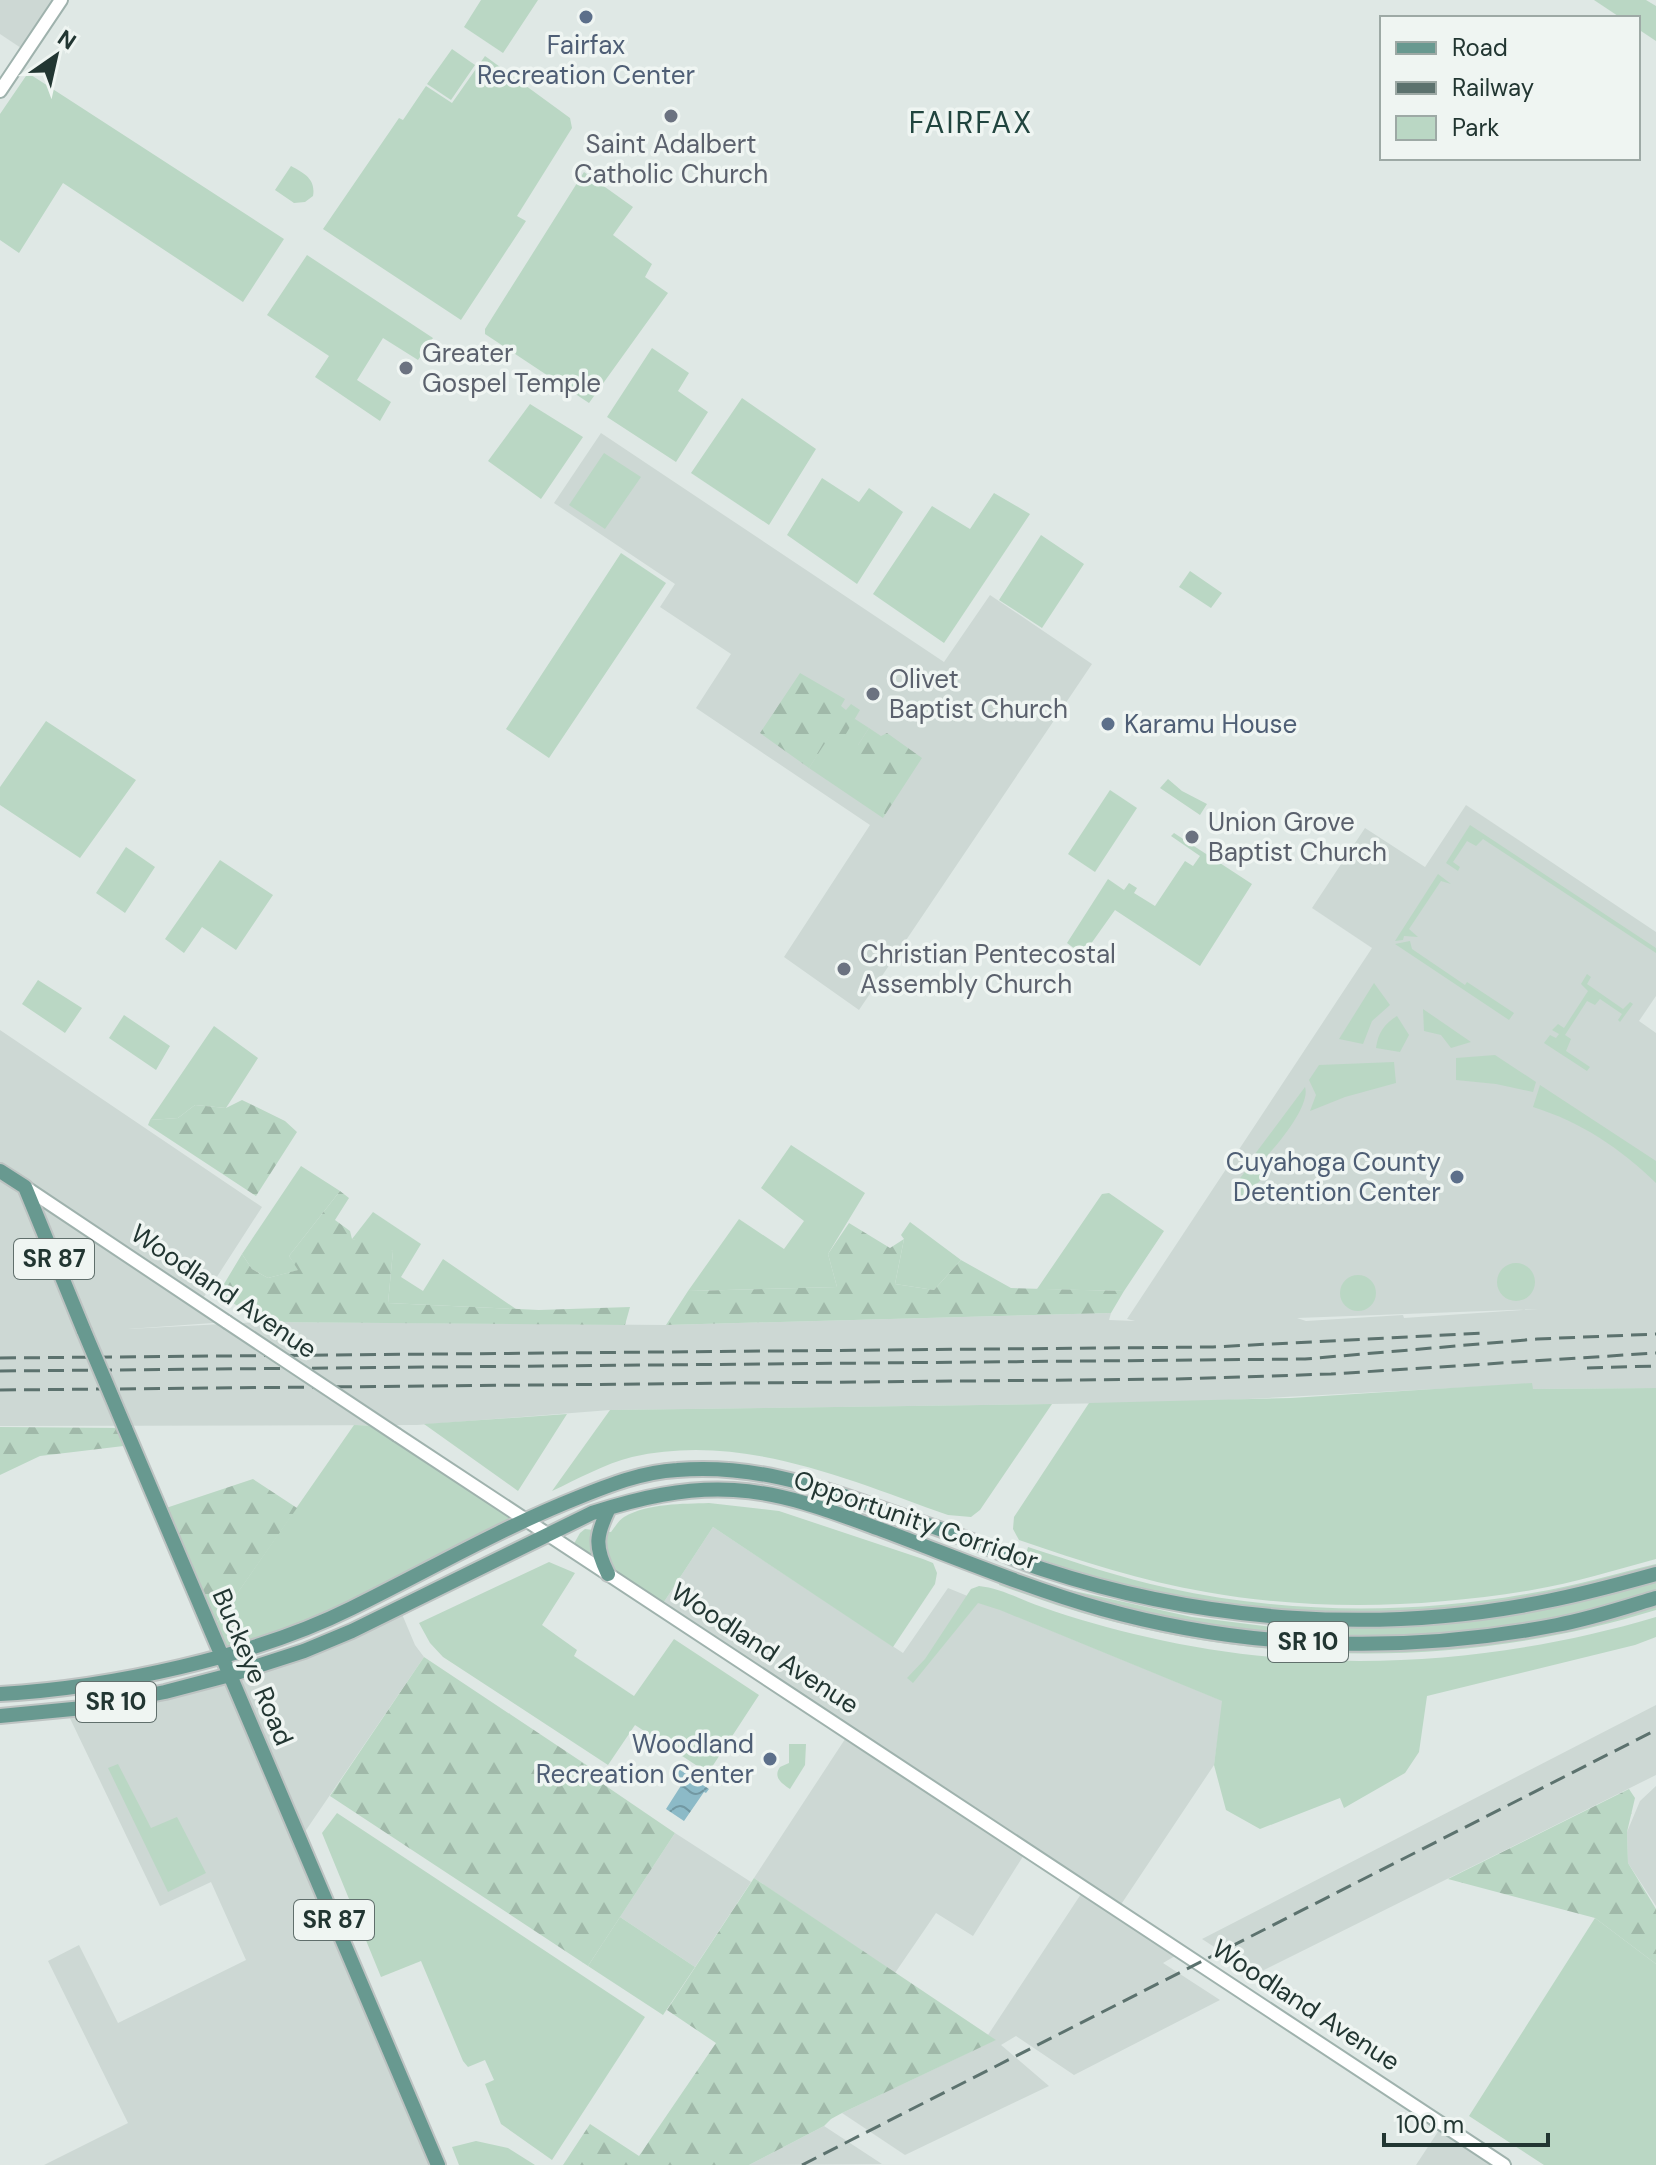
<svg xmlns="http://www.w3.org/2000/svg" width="1656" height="2165" font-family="'DM Sans',sans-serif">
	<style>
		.built { fill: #cdd8d4; fill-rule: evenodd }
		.green { fill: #bad7c4 }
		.forest { fill: url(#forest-firs) }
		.water { fill: url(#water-waves) }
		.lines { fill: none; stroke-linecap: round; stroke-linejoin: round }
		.secondary-casing { stroke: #9fb2ad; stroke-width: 16 }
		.primary-casing { stroke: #bdc3c2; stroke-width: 18 }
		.secondary { stroke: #fff; stroke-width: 12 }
		.primary { stroke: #689990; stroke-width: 14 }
		.rail { stroke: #5c726e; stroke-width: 3; stroke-dasharray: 16 8; stroke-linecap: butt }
		.secondary-bridge-casing { stroke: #9fb2ad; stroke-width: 16; stroke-linecap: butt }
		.primary-bridge-casing { stroke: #bdc3c2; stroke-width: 18; stroke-linecap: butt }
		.secondary-bridge { stroke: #fff; stroke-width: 12 }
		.primary-bridge { stroke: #689990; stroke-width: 14 }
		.service-dot { fill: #5c6f8a; stroke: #eff5f2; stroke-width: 3 }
		.worship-dot { fill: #6b7280; stroke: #eff5f2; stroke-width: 3 }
		.labels { text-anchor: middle; stroke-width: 7; stroke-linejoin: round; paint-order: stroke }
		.shield { fill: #eff5f2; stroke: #606f6c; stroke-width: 2 }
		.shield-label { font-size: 24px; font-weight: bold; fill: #223632 }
		.service-label { font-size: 26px; fill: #4e5e75; stroke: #eff5f2; text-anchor: end }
		.worship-label { font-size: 26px; fill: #5b616d; stroke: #eff5f2; text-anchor: start }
		.street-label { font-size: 26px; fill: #223632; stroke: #eff5f2 }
		.quarter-label { font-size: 30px; letter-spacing: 2px; fill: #21453f; stroke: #eff5f2 }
	</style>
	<defs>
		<pattern id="forest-firs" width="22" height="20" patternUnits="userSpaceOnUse" patternTransform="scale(2)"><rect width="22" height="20" fill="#bad7c4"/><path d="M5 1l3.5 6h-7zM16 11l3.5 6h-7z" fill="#a0b9a9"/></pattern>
		<pattern id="water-waves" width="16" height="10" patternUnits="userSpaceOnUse" patternTransform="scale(2)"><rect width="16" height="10" fill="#8cbac7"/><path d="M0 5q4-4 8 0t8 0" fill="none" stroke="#7298a2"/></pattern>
	</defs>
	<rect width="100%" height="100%" fill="#dfe8e5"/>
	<!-- built -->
	<path class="built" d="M 0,0 L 61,0 L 27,52 L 0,34 Z
		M 601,433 L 944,662 L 990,595 L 1092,664 L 859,1010 L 784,957 L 870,825 L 696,708 L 731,654 L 660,607 L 675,584 L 554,503 Z
		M 1466,805 L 1656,932 L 1656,996 L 1639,1021 L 1656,1033 L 1656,1388 L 1532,1389 L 1532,1384 L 1191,1402 L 610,1410 L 417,1425 L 0,1426 L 0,1030 L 262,1207 L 200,1303 L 227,1322 L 128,1329 L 260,1322 L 666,1325 L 1111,1313 L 1109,1320 L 1135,1321 L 1127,1319 L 1372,948 L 1312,908 L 1365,828 L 1425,867 ZM 1539,1309 L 1404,1318 L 1403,1315 L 1306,1321 L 1297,1318 Z
		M 713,1527 L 903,1653 L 948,1588 L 1223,1701 L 1214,1765 L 1118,1909 L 1182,1952 L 1163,1963 L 1220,2000 L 1074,2075 L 1016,2036 L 1001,2045 L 1049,2086 L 905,2155 L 842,2113 L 995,2040 L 988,2035 L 1085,1888 L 1027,1850 L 973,1936 L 936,1913 L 895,1973 L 754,1878 L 849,1733 L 660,1608 Z
		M 399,1607 L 415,1645 L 424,1657 L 300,1839 L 438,2165 L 44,2165 L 128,2123 L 48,1961 L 79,1945 L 118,2023 L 246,1960 L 211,1882 L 160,1906 L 66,1710 L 197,1685 Z
		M 1656,1705 L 1656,1775 L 1256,1974 L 1202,1939 Z
		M 1656,1786 L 1656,1906 L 1628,1863 L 1627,1832 L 1640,1801 Z
		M 675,1833 L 751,1882 L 695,1967 L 620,1917 Z
		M 1443,2124 L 1504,2165 L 1416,2165 Z
		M 824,2126 L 882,2164 L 749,2165 Z"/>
	<!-- green -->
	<path class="green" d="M 481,0 L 538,0 L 503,53 L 464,27 Z
		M 1594,0 L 1646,0 L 1656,6 L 1656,41 L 1638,29 L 1638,18 L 1621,18 Z
		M 452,49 L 475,65 L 451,100 L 427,84 Z
		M 485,56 L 570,118 L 572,128 L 517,216 L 526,221 L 461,320 L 323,229 L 399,118 L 403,120 L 426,86 L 452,103 Z
		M 28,73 L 284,239 L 243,302 L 63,183 L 19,253 L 0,240 L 0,114 Z
		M 291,166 C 304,173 316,179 313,196 L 305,202 L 294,203 L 275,190 Z
		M 584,172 L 633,207 L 613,235 L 652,264 L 645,277 L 668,293 L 589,403 L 485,334 L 485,329 Z
		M 307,255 L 433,338 L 418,360 L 383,338 L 357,380 L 391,402 L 380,421 L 315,377 L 329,356 L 267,315 Z
		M 652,348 L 689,373 L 678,391 L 708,412 L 676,462 L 607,417 Z
		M 742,398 L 816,449 L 769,525 L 691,473 Z
		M 530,404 L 583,437 L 541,499 L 488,461 Z
		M 604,453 L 641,477 L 605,529 L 569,505 Z
		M 822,478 L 859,502 L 869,488 L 903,512 L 857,584 L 787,535 Z
		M 994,493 L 1030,514 L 944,643 L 873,594 L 932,506 L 970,529 Z
		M 1041,535 L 1084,564 L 1042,628 L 999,600 Z
		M 621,553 L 666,583 L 549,758 L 506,729 Z
		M 1190,571 L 1222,593 L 1211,608 L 1179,587 Z
		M 855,719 L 869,728 L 858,745 L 893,781 L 883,818 L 809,768 L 831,733 Z
		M 46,721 L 136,780 L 80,858 L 0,805 L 0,787 Z
		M 1168,779 L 1182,791 L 1207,804 L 1200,815 L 1160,788 Z
		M 1110,790 L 1137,808 L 1095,872 L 1068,854 Z
		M 1470,825 L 1656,948 L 1656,953 L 1483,839 L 1476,846 L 1467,841 L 1453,862 L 1460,867 L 1458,871 L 1446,863 Z
		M 1174,833 L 1252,884 L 1200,966 L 1115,910 L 1083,955 L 1067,943 L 1108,879 L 1124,890 L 1129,883 L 1137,888 L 1134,893 L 1155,906 L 1185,861 L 1193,866 L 1200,856 L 1171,836 Z
		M 126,847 L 155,867 L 125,913 L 96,893 Z
		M 220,860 L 273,895 L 236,950 L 202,927 L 184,953 L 165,939 Z
		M 1438,874 L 1451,884 L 1441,881 L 1409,929 L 1418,937 L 1404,936 L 1403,940 L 1395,941 Z
		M 1410,941 L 1412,949 L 1465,985 L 1467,982 L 1514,1013 L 1509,1020 L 1395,944 Z
		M 1587,974 L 1591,977 L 1587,984 L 1623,1009 L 1630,1002 L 1633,1004 L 1620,1022 L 1618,1020 L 1622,1014 L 1600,999 L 1595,1005 L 1587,1001 L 1565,1035 L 1571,1039 L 1566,1051 L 1590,1067 L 1587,1071 L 1544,1043 L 1550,1035 L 1556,1038 L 1559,1034 L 1552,1030 L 1558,1024 L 1564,1028 L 1588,991 L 1581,984 Z
		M 38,980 L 82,1008 L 65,1033 L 22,1004 Z
		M 1374,983 L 1390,1005 L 1372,1021 L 1363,1044 L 1339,1039 Z
		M 1423,1009 L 1471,1042 L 1451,1048 L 1441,1035 L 1424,1031 Z
		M 124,1015 L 170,1046 L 156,1070 L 109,1038 Z
		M 1397,1016 L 1409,1035 L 1400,1052 L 1376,1048 C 1378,1033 1384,1024 1397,1016 Z
		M 214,1026 L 258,1058 L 226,1108 L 195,1105 L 178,1118 L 150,1120 Z
		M 1495,1055 L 1536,1082 L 1533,1092 L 1496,1084 L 1456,1080 L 1456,1058 Z
		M 1394,1062 L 1396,1083 L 1345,1097 L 1310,1111 L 1316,1095 L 1309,1080 L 1319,1065 Z
		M 1540,1085 L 1656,1161 L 1656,1183 C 1620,1148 1581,1122 1533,1107 Z
		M 1305,1087 C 1311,1105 1277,1146 1264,1159 L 1252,1158 Z
		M 791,1145 L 865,1193 L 828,1254 L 837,1287 L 688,1291 L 739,1219 L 784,1249 L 804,1221 L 761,1188 Z
		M 301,1166 L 340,1191 L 289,1256 L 299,1270 L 268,1278 L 252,1269 L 242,1254 Z
		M 1247,1169 L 1269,1172 L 1241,1199 L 1231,1190 Z
		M 1109,1193 L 1164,1231 L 1124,1291 L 1037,1289 L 1102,1194 Z
		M 373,1212 L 421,1244 L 401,1277 L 423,1291 L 443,1259 L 516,1309 L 388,1303 L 393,1251 L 352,1239 Z
		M 910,1222 L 961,1260 L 934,1290 L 895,1284 L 904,1239 L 901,1235 Z
		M1497 1282a19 19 0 1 1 38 0a19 19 0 1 1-38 0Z
		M1340 1293a18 18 0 1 1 36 0a18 18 0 1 1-36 0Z
		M 1532,1383 L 1533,1389 L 1656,1388 L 1656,1559 C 1615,1570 1574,1583 1532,1590 C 1425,1608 1313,1611 1206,1592 C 1142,1581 1080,1561 1019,1540 L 1013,1529 L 1014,1517 L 1089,1403 L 1291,1398 Z
		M 1052,1404 L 980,1510 L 971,1517 L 948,1515 C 847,1479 741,1432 632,1457 C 604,1464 578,1479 552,1491 L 610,1410 Z
		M 567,1414 L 518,1491 L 424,1424 Z
		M 354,1425 L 384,1426 L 524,1519 L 351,1609 L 221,1655 L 211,1631 Z
		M 709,1503 L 779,1511 L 923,1559 L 933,1563 L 937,1573 L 935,1584 L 893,1647 L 713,1527 L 660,1608 L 571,1549 L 580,1533 L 585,1529 L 611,1532 C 615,1527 619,1520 624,1517 C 648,1503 683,1504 709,1503 Z
		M 1028,1547 C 1075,1562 1121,1578 1168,1588 C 1287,1614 1412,1615 1532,1593 C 1574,1586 1615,1574 1656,1564 L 1656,1569 C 1605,1582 1553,1596 1501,1603 C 1343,1627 1175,1610 1026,1554 Z
		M 549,1562 L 575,1573 L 542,1625 L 577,1650 L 574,1656 L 634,1696 L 674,1639 L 759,1695 L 708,1773 L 635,1725 L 608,1765 L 443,1657 L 430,1643 L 419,1623 Z
		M 1000,1581 L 1279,1647 C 1407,1658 1533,1642 1656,1606 L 1656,1610 C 1484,1663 1302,1667 1127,1625 C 1083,1615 1041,1600 999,1585 Z
		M 1656,1582 L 1656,1593 C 1492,1640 1344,1651 1176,1619 C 1142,1613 1094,1606 1065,1589 L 1192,1617 L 1273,1627 L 1297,1624 L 1419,1624 L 1491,1618 L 1548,1609 Z
		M 979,1586 C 1000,1588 1022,1600 1042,1607 C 1076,1619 1112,1629 1147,1637 C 1315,1676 1491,1666 1656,1617 L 1656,1637 L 1635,1645 L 1427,1696 L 1419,1752 L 1405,1773 L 1344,1808 L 1340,1798 L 1260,1829 L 1226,1810 L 1214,1765 L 1222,1701 L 1000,1610 L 978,1603 L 913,1683 L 907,1678 L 925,1659 L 971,1589 Z
		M 789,1744 L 806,1744 L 805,1765 L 790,1789 C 781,1783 773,1777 780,1767 L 789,1763 Z
		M 118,1764 L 151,1828 L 177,1817 L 206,1873 L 168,1892 L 108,1768 Z
		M 337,1813 L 645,2017 L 552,2160 L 501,2124 L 485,2084 L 494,2080 L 485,2060 L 468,2067 L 463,2061 L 421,1961 L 381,1977 L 322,1833 Z
		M 620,1917 L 695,1967 L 663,2015 L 588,1966 Z
		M 1595,1918 L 1656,1964 L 1656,2165 L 1544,2165 L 1469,2116 Z
		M 476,2141 L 508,2148 L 535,2165 L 459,2165 L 452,2147 Z"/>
	<!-- forest -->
	<path class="forest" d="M 800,673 L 845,699 L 841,706 L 846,710 L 851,704 L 860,710 L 843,739 L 831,734 L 809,768 L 760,733 Z
		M 869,728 L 881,736 L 887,733 L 922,758 L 883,818 L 892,781 L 874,779 L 856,761 L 858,745 Z
		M 242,1100 L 285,1121 L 297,1132 L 256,1196 L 148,1125 L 150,1120 L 178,1118 L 195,1105 L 226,1108 Z
		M 340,1191 L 349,1198 L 335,1220 L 350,1231 L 352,1239 L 381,1244 L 393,1251 L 388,1303 L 539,1310 L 630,1307 L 625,1325 L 260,1322 L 222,1295 L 224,1284 L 242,1254 L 252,1269 L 268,1278 L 298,1270 L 289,1256 Z
		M 849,1223 L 890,1248 L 904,1239 L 895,1284 L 934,1290 L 961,1260 L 1011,1288 L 1124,1291 L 1111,1313 L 666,1325 L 688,1291 L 837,1287 L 828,1254 Z
		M 0,1427 L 125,1428 L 132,1445 L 40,1456 L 0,1475 Z
		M 253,1479 L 297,1508 L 211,1631 L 160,1510 Z
		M 424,1657 L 606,1778 L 603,1784 L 675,1833 L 588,1966 L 330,1796 Z
		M 1629,1789 L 1635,1798 L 1627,1832 L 1628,1863 L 1656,1909 L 1656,1964 L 1595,1918 L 1448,1879 Z
		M 754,1878 L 996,2040 L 842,2113 L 831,2119 L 824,2126 L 749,2165 L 563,2165 L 590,2124 L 639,2156 L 716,2043 L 667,2010 Z"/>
	<!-- water -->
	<path class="water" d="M 677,1768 L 709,1789 L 706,1793 L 704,1792 L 684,1821 L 666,1809 L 682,1784 L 671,1776 Z"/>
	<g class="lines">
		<defs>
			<path id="secondary" d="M 0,91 L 61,0
				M 25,1187 L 227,1322
				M 397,1435 L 1504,2165"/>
			<path id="primary" d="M 0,1171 L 25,1187 L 84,1331
				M 125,1428 L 438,2165
				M 608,1574 C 594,1546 596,1535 609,1508
				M 0,1694 C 109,1688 254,1657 352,1608 C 427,1571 499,1529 577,1498 C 609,1485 642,1472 677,1470 C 749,1464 813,1484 879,1508 C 912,1520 945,1530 977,1543 C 999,1552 1020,1562 1042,1569 C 1202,1622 1380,1635 1547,1601 C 1583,1594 1620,1584 1656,1574
				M 0,1716 L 83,1708 L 165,1692 L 230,1675 L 304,1651 L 352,1631 L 592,1513 C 639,1498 685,1487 734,1490 C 787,1493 836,1513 885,1531 C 957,1558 1028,1588 1102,1609 C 1249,1650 1407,1654 1557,1625 C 1590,1619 1623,1608 1656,1598"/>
		</defs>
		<!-- secondary casing -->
		<use href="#secondary" class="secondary-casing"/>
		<!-- primary casing -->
		<use href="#primary" class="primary-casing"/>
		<!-- secondary -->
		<use href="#secondary" class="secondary"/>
		<!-- primary -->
		<use href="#primary" class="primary"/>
		<!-- rail -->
		<path class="rail" d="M 0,1358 L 1213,1347 L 1484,1333
			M 1587,1368 L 1656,1366
			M 0,1371 L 1305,1359 L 1537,1339 L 1656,1334
			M 0,1390 L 1177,1379 L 1331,1374 L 1656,1353
			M 802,2165 L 1656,1730"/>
		<defs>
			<path id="secondary-bridge" d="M 227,1322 L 397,1435"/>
			<path id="primary-bridge" d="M 84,1331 L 125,1428"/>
		</defs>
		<!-- secondary-bridge casing -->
		<use href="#secondary-bridge" class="secondary-bridge-casing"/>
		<!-- primary-bridge casing -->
		<use href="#primary-bridge" class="primary-bridge-casing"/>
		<!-- secondary-bridge -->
		<use href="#secondary-bridge" class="secondary-bridge"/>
		<!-- primary-bridge -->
		<use href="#primary-bridge" class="primary-bridge"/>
	</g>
	<!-- markers -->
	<g class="service-dot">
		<circle cx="586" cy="17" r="8"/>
		<circle cx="1108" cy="724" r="8"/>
		<circle cx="1457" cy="1177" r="8"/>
		<circle cx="770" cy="1759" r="8"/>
	</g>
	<g class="worship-dot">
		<circle cx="671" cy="116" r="8"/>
		<circle cx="406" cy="368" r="8"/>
		<circle cx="873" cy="694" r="8"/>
		<circle cx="1192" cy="837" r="8"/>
		<circle cx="844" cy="969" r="8"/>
	</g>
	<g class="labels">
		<!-- shield labels -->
		<g class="shield">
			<rect x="14" y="1239" width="80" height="40" rx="6"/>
			<rect x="1268" y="1622" width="80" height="40" rx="6"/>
			<rect x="76" y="1682" width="80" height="40" rx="6"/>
			<rect x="294" y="1900" width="80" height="40" rx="6"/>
		</g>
		<g class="shield-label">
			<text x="54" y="1267">SR 87</text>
			<text x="1308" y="1650">SR 10</text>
			<text x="116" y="1710">SR 10</text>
			<text x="334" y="1928">SR 87</text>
		</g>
		<!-- service labels -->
		<g class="service-label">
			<text x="586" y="54" text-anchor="middle">Fairfax<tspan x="586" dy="30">Recreation Center</tspan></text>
			<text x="1124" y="733" text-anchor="start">Karamu House</text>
			<text x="1441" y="1171">Cuyahoga County<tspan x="1441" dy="30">Detention Center</tspan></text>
			<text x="754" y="1753">Woodland<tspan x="754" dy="30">Recreation Center</tspan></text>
		</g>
		<!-- worship labels -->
		<g class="worship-label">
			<text x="671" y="153" text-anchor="middle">Saint Adalbert<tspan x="671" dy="30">Catholic Church</tspan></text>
			<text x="422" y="362">Greater<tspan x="422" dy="30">Gospel Temple</tspan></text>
			<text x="889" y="688">Olivet<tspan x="889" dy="30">Baptist Church</tspan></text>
			<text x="1208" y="831">Union Grove<tspan x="1208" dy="30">Baptist Church</tspan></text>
			<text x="860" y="963">Christian Pentecostal<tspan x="860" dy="30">Assembly Church</tspan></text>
		</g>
		<!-- street labels -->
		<g class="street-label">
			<text transform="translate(224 1291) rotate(34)" y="9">Woodland Avenue</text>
			<text transform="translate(916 1520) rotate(19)" y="9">Opportunity Corridor</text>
			<text transform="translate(765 1648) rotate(33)" y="9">Woodland Avenue</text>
			<text transform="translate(253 1667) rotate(67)" y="9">Buckeye Road</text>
			<text transform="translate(1306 2005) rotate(33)" y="9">Woodland Avenue</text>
		</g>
		<!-- quarter labels -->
		<g class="quarter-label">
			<text x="971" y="133">FAIRFAX</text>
		</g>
	</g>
	<!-- legend -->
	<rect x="1380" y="16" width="260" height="144" fill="#eff5f2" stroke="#9da9a5" stroke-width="2"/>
	<rect x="1396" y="42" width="40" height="12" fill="#689990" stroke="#9da9a5" stroke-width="2"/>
	<text x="1452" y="56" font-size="24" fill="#223632">Road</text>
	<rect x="1396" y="82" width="40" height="12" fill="#5c726e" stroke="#9da9a5" stroke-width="2"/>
	<text x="1452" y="96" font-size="24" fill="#223632">Railway</text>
	<rect x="1396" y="116" width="40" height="24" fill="#bad7c4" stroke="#9da9a5" stroke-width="2"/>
	<text x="1452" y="136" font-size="24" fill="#223632">Park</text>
	<!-- north arrow -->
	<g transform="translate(56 56) rotate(34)" stroke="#eff5f2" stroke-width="6" paint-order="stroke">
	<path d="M0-6L14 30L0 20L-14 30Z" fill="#223632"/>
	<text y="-12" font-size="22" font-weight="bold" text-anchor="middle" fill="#223632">N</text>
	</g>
	<!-- scale -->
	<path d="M1384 2133v12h164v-12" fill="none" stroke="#223632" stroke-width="4"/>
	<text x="1396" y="2133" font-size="24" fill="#223632" stroke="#eff5f2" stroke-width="6" paint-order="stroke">100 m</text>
</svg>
